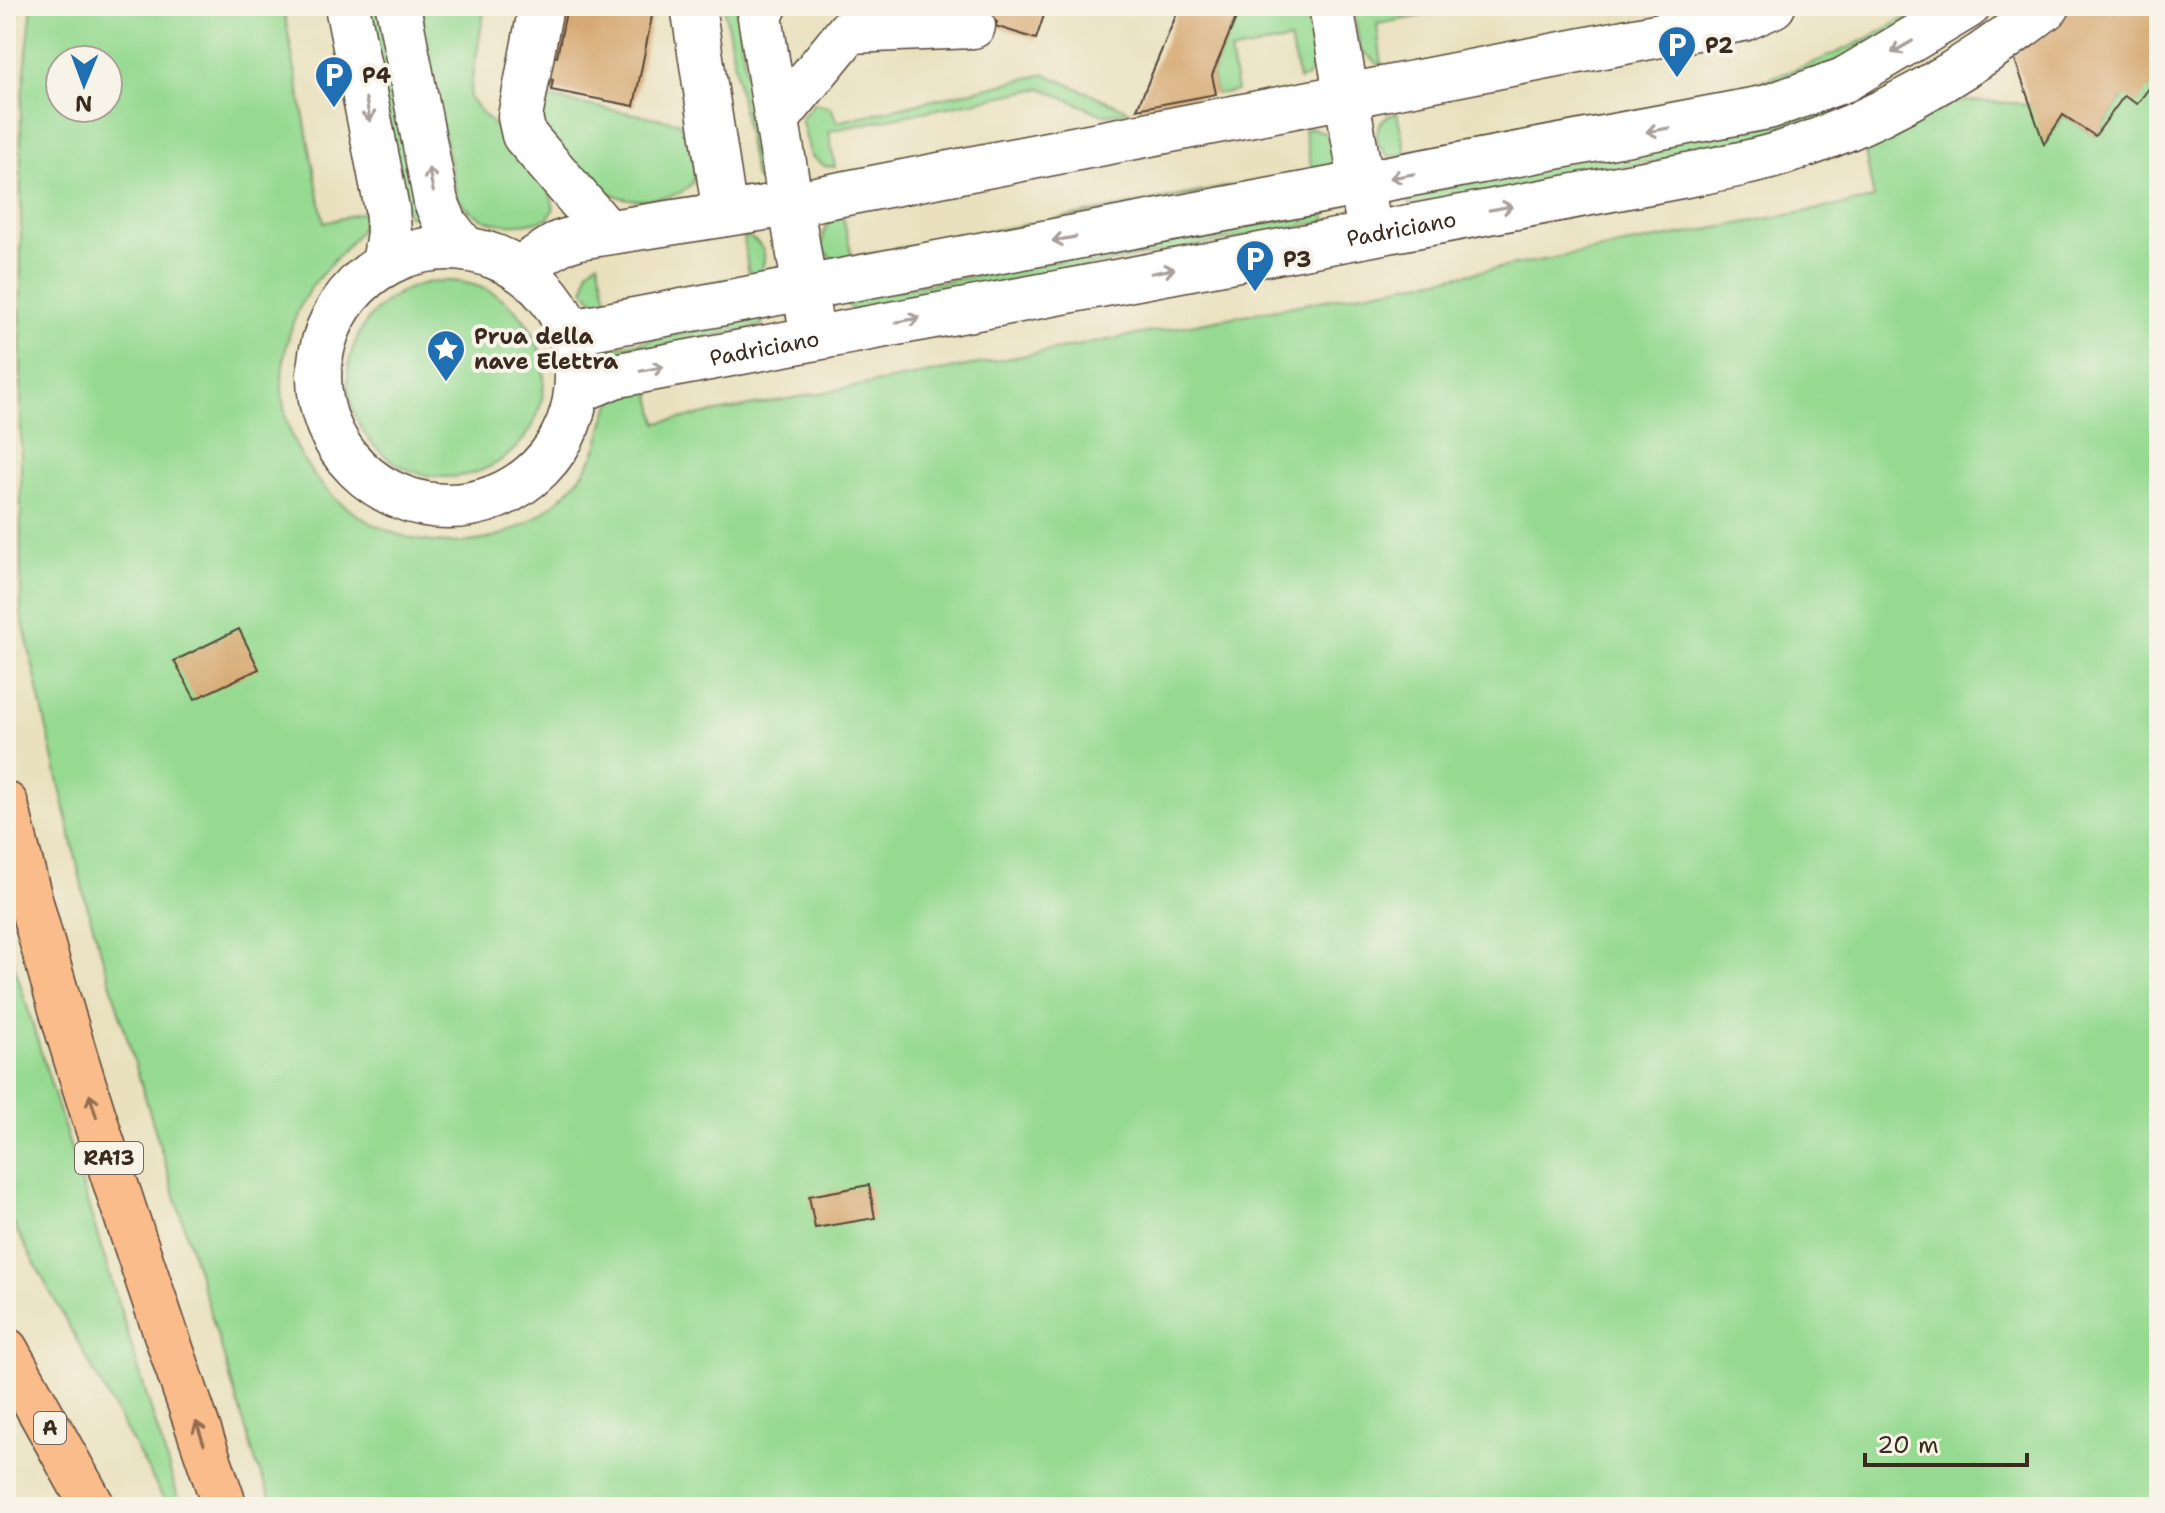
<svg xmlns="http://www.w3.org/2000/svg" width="2165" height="1513" font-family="'Shantell Sans',sans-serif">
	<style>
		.green { fill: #96da92; stroke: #688258; stroke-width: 2; fill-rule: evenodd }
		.building { fill: #d7aa75 }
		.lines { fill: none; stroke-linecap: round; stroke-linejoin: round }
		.minor-casing { stroke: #554536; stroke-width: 47 }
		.highway-casing { stroke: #554536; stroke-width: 47 }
		.minor { stroke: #fff; stroke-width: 44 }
		.highway { stroke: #fabc8b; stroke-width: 44 }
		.oneway { stroke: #a79f9a }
		.oneway2 { stroke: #916c4f }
		.labels { text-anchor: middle; stroke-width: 8; stroke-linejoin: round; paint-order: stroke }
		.shield { fill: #f7f3e8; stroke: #73665b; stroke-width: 2 }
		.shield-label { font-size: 20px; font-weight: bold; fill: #3b2a1e }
		.poi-label { font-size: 22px; font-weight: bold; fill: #3b2a1e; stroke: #f7f3e8; text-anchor: start }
		.street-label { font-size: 22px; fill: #3b2a1e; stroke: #f7f3e8 }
	</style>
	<rect width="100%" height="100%" fill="#f7f3e8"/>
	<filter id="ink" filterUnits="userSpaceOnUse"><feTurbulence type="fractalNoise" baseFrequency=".0125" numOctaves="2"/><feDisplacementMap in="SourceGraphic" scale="16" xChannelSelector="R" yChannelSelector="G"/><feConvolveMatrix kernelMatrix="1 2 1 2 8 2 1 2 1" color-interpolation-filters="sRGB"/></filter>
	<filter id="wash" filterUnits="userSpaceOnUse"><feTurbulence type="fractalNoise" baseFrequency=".006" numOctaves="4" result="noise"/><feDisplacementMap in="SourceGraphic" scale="32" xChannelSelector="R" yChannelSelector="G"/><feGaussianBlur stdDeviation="1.8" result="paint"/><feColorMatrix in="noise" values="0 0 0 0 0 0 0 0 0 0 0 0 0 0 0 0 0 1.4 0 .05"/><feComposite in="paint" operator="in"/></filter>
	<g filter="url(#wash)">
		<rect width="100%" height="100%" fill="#e9e1be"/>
		<!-- green -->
		<path class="green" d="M 32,6 L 283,6 L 324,223 L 371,210 C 358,240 336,256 316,281 C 299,302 290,328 285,353 C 258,491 422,592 535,518 C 560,501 584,478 596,450 C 603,434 603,406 620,396 C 628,391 640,389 649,386 L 657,423 L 1874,199 L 1863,141 L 1936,104 L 1971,101 L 2031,104 L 2045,143 L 2063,115 L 2095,136 L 2124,96 L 2150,87 L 2159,92 L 2159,1507 L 275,1507 L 256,1463 L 85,899 L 21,613 L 21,108 ZM 60,60 L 108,60 L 108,108 L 60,108 Z
			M 366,6 L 381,6 L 421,215 L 418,218 L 407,215 Z
			M 416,6 L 485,6 L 469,98 L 549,188 L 554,208 L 548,218 C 515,229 478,228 457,196 Z
			M 724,6 L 736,6 L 762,176 L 760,181 L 755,178 Z
			M 1241,6 L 1307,6 L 1316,55 L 1308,77 L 1299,80 L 1290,40 L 1230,52 L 1237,91 L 1216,94 L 1212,75 Z
			M 1353,6 L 1476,6 L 1377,24 L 1382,67 L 1360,49 Z
			M 1924,6 L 1938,6 L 1866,49 L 1779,85 L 1389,157 L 1377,143 C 1376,126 1380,117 1397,113 L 1406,153 C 1581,120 1773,105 1924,6 Z
			M 1045,74 L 1130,111 L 1103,115 L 1042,88 L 829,131 L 835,167 L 825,166 L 811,156 L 801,119 L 814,103 L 831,107 L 837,122 Z
			M 542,97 L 678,122 L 690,136 L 695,179 C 685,194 675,195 658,198 C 602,210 575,166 541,130 Z
			M 1830,101 L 1836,116 L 1733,147 L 1411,206 L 1409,203 L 1409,196 Z
			M 1313,128 L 1331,136 L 1336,153 L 1328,170 L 841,262 L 829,256 L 822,247 C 823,232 825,219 843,216 L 852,257 L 1312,171 L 1304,130 Z
			M 1325,212 L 1327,221 L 854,311 L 846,304 L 848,299 Z
			M 743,235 C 764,242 771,257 757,276 L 602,307 L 584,291 L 588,270 L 598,261 L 608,303 L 749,275 Z
			M348 379a98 98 0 1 1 196 0a98 98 0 1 1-196 0Z
			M 762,317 L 762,326 L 614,356 L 607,349 Z
			M 6,938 L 181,1507 L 168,1507 L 6,1211 Z"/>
		<g id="blocks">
			<!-- building -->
			<path class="building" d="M 567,6 L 654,6 L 634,106 L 551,90 L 553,80 L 545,78 L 549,56 L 557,57 Z
				M 974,6 L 1047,6 L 1036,39 L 995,26 L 997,22 Z
				M 1180,6 L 1241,6 L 1212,75 L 1216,94 L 1137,109 Z
				M 2048,6 L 2159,6 L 2159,92 L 2150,87 L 2137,104 L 2124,96 L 2095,136 L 2063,115 L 2044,144 L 2014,57 Z
				M 239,629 L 259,669 L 195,699 L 174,661 Z
				M 869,1185 L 875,1218 L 815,1228 L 809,1196 Z"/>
		</g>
	</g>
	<g filter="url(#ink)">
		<use href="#blocks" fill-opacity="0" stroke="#554536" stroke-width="2"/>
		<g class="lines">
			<defs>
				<g id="minor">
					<path d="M 347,6 L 387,209 L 389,232 L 384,265"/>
					<path d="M 398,6 L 436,202 L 446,225 L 465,249"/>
					<path d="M 541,6 L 520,117 L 524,135 L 607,232"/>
					<path d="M 693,6 L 725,214"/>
					<path d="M 765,6 L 760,17 L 809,315"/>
					<path d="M 1331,6 L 1366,210"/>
					<path d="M 777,119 L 849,31 L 973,26"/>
					<circle cx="448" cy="377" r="129"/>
					<path d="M 518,269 L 560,243 L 579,237 L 790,204 L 1743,19 L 1773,6"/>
					<path d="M 570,332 L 1768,107 L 1844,80 L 1968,6"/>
					<path id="s1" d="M 578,391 L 614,376 L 1703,172 C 1730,166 1760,161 1786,152 C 1882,120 1969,69 2048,6"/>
				</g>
				<path id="highway" d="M 6,804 C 63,1043 146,1275 225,1507
					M 6,1350 L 93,1507"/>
			</defs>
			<!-- minor casing -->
			<use href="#minor" class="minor-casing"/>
			<!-- highway casing -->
			<use href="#highway" class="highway-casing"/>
			<!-- minor -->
			<use href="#minor" class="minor"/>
			<!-- highway -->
			<use href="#highway" class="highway"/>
		</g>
		<!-- one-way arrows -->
		<defs><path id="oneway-shaft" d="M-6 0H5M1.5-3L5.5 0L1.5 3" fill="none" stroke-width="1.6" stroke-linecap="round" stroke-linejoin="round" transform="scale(2)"/></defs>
		<g class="oneway">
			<use href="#oneway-shaft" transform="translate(1902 47) rotate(150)"/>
			<use href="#oneway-shaft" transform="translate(368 110) rotate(79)"/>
			<use href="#oneway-shaft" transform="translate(1658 130) rotate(170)"/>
			<use href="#oneway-shaft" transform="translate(1402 176) rotate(170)"/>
			<use href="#oneway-shaft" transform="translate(431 180) rotate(-101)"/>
			<use href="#oneway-shaft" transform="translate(1501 208) rotate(-10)"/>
			<use href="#oneway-shaft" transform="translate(1064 239) rotate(170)"/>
			<use href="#oneway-shaft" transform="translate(1163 271) rotate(-11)"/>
			<use href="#oneway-shaft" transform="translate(908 320) rotate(-11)"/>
			<use href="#oneway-shaft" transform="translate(652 369) rotate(-11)"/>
		</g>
		<g class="oneway2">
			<use href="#oneway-shaft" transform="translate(93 1106) rotate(-107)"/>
			<use href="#oneway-shaft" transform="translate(200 1433) rotate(-109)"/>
		</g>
	</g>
	<!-- icons -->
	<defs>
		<symbol id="parking-pin" viewBox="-11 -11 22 30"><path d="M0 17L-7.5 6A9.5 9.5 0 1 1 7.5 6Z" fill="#1f6fb2" stroke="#f7f3e8"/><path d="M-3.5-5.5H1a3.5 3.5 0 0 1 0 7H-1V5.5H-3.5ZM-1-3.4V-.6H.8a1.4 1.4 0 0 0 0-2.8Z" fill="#fff"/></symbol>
		<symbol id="sight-pin" viewBox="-11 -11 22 30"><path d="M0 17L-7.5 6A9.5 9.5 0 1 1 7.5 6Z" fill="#1f6fb2" stroke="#f7f3e8"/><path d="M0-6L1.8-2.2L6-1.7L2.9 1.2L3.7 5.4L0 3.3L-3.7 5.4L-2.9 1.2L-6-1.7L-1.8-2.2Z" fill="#fff"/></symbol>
	</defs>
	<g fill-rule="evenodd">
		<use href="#parking-pin" x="1655" y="23" width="44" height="60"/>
		<use href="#parking-pin" x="312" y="53" width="44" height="60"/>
		<use href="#parking-pin" x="1233" y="237" width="44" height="60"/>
		<use href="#sight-pin" x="424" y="327" width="44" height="60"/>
	</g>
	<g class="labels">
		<!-- shield labels -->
		<g class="shield">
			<rect x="75" y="1142" width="68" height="32" rx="6"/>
			<rect x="34" y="1412" width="32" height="32" rx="6"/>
		</g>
		<g class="shield-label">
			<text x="109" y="1165">RA13</text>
			<text x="50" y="1435">A</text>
		</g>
		<!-- poi labels -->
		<g class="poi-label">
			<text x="1705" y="53">P2</text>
			<text x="362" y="83">P4</text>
			<text x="1283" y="267">P3</text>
			<text x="474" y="344">Prua della<tspan x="474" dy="25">nave Elettra</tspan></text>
		</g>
		<!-- street labels -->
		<g class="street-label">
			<text dy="8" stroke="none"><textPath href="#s1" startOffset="840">Padriciano</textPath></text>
			<text dy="8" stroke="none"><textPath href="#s1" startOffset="192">Padriciano</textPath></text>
		</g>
	</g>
	<!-- margin -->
	<rect width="2165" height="1513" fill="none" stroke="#f7f3e8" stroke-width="32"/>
	<!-- north arrow -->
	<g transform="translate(84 84) rotate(181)"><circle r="38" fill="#f7f3e8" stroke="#aca397" stroke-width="2"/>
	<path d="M0-6L14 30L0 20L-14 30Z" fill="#1f6fb2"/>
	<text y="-12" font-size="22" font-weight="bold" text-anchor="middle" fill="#3b2a1e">N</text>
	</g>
	<!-- scale -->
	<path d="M1865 1453v12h162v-12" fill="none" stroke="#3b2a1e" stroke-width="4"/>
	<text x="1877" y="1453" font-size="24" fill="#3b2a1e" stroke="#f7f3e8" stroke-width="6" paint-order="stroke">20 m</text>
</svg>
